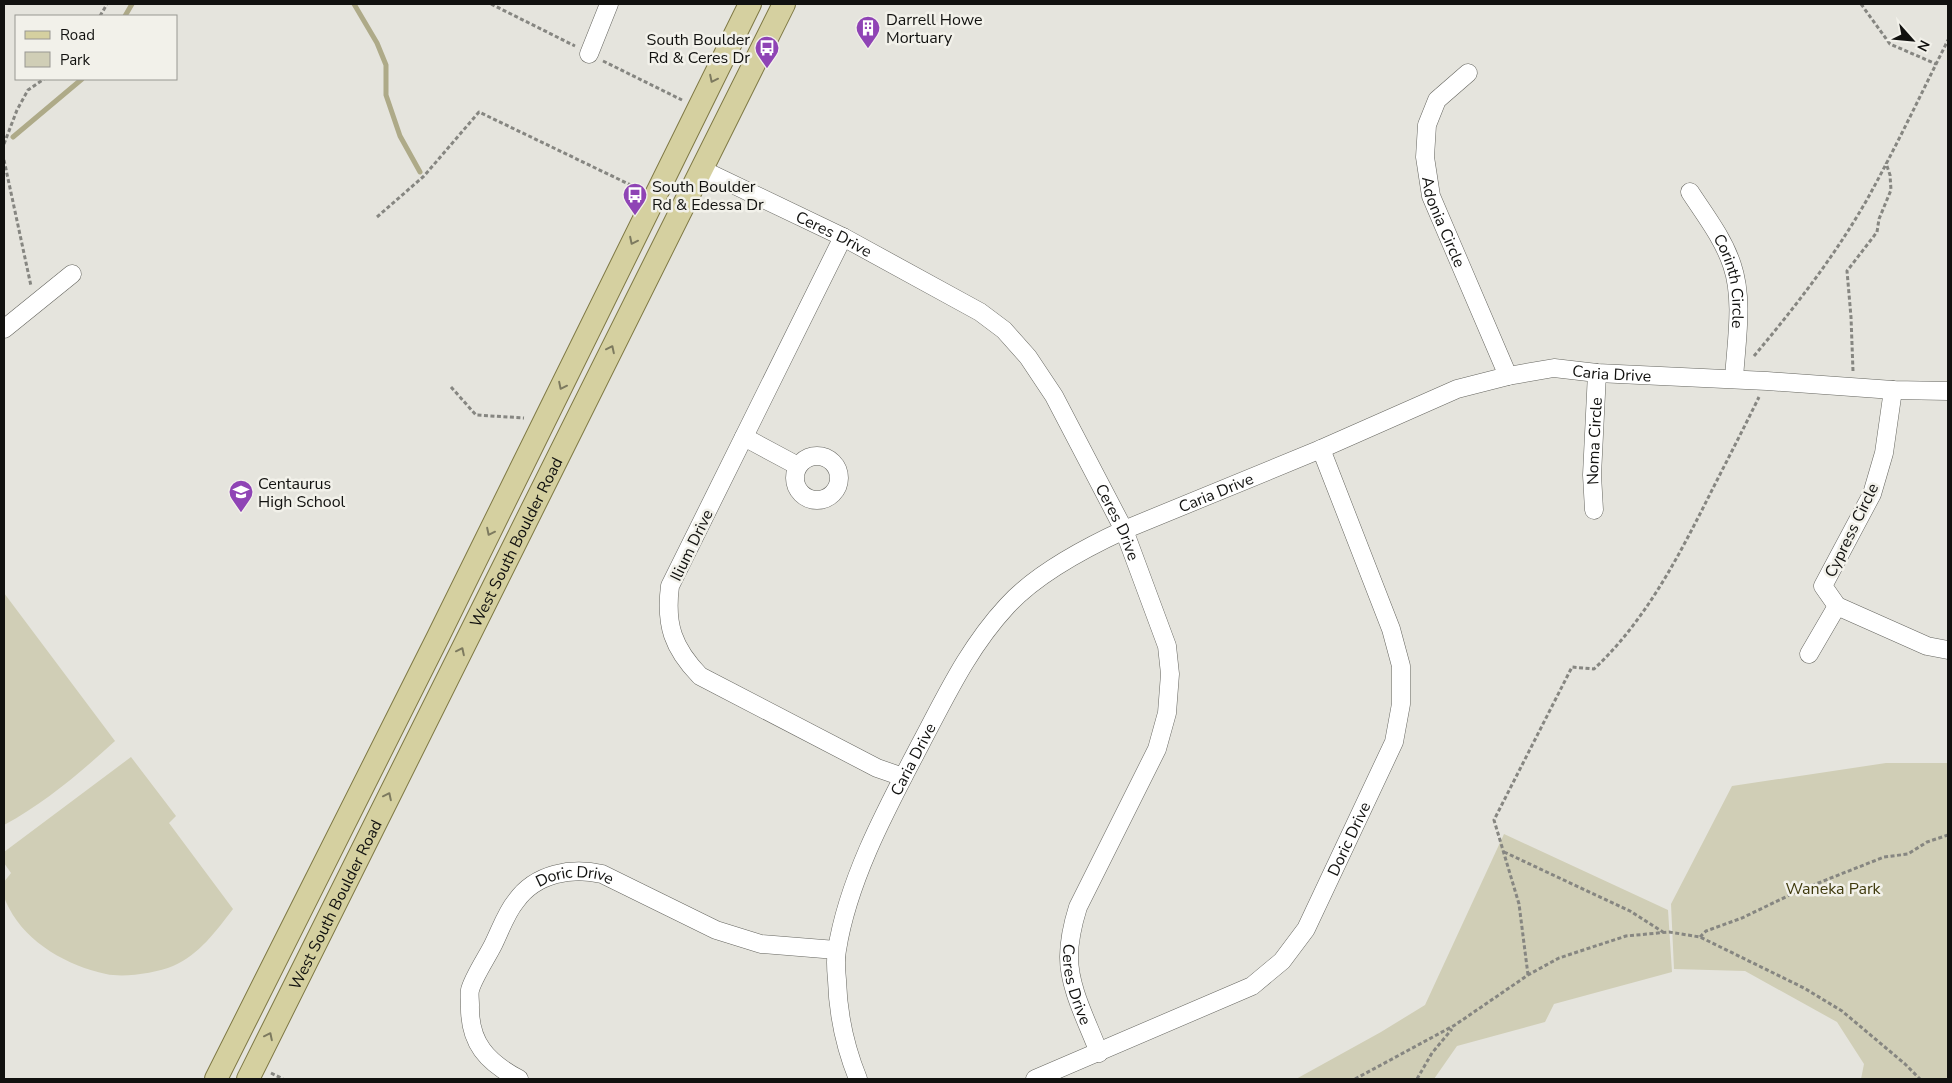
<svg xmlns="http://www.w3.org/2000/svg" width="1952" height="1083" font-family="'Nunito Sans',sans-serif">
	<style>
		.green { fill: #d0ceb6 }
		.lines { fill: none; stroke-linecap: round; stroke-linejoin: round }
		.stream { stroke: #aeaa88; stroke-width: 5 }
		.minor-casing { stroke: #65655f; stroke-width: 19 }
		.major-casing { stroke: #7e7844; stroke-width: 24 }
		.path { stroke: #868681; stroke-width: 3; stroke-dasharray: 4 2.5; stroke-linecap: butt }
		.minor { stroke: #fff; stroke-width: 18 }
		.major { stroke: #d5d0a0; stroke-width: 22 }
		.oneway { stroke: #7d7a5f }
		.labels { text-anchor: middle; stroke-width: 5; stroke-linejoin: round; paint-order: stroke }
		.poi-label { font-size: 16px; fill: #11110f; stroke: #f2f1ea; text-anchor: start }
		.street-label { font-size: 16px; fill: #11110f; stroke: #f2f1ea }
		.park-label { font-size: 16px; fill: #3f3a0d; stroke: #f2f1ea }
	</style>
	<rect width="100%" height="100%" fill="#e5e4dd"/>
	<!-- green -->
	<path class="green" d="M 4,593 L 115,741 C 81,772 45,803 4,825 Z
		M 131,757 L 176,816 L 169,823 L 233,909 C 216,931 199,955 173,966 C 156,973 124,978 106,974 C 68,966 27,943 9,908 C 5,901 1,890 4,882 C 6,879 9,876 11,873 L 4,863 L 4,852 Z
		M 1886,763 L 1948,763 L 1948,1079 L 1861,1079 L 1864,1064 L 1837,1022 L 1745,971 L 1674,969 L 1671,904 L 1732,786 Z
		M 1504,834 L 1668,910 L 1672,972 L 1554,1004 L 1545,1022 L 1457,1046 L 1434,1079 L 1296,1079 L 1381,1032 L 1425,1005 Z"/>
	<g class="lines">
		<!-- stream -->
		<path class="stream" d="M 354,4 L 377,43 L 386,65 L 386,95 L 400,136 L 420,172
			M 125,16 L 132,4
			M 13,137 L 82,79"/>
		<defs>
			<g id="minor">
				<path d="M 589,54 L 609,4"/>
				<path id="s1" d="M 1468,73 L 1437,100 L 1427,125 L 1425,157 L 1431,196 L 1508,376"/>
				<path id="s2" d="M 701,169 L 843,237 L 980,312 L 1004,330 L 1028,357 L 1054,396 L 1124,530 L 1167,646 L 1170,674 L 1167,713 L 1157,749 L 1078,907 C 1073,923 1069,939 1069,957 C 1069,989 1088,1023 1099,1053"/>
				<path id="s3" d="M 1690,192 C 1705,215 1723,238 1732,265 C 1744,300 1736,343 1734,379"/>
				<path d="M 843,237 L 670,586 C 665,625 673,648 700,676 L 877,768 L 903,777"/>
				<path d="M 4,329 L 72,274"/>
				<path d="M 1893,390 L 1884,453 L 1872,494 L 1823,586 L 1837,606 L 1927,646 L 1948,650"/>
				<path d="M 744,437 L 798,466"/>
				<circle cx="817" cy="478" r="22"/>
				<path id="s4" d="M 1594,510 L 1592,475 L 1597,373"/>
				<path d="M 1809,654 L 1837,606"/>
				<path id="s5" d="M 519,1079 C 487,1062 469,1043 470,1005 C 470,1000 469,994 470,990 C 473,978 487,957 493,945 C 500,931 506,913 516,901 C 536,873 572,867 602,874 L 716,930 L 761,944 L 836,950"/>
				<path id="s6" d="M 858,1079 C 845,1047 838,1014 837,980 C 836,970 835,960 837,950 C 848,879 888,806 921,743 C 947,694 969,647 1007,606 C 1036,574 1085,548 1124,530 L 1321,449 L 1457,389 L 1508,376 L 1554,368 L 1597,373 L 1767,381 L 1893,390 L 1948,391"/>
				<path id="s7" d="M 1035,1079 L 1252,986 L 1282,961 L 1306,929 L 1394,742 L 1401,704 L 1401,666 L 1391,629 L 1321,449"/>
			</g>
			<g id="major">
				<path d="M 216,1079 L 438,637 L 750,4"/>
				<path id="s8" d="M 248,1079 L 784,4"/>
			</g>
		</defs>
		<!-- minor casing -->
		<use href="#minor" class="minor-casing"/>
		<!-- major casing -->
		<use href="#major" class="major-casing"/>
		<!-- path -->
		<path class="path" d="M 491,4 L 575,46
			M 1861,4 L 1890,44 L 1936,64
			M 100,16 L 107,4
			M 603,61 L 682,100
			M 4,144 L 17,110 L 28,90 L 44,79
			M 4,160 L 31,286
			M 377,217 L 424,176 L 479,112 L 639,189
			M 1754,356 C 1796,306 1837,253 1869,196 C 1897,145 1922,92 1948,40
			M 1853,371 L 1851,317 L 1847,271 L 1877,232 L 1879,219 L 1891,190 L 1890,175 L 1886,163
			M 451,387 L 476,415 L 524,418
			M 1504,852 L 1630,911 L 1663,932
			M 1700,937 L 1706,931 L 1742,918 L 1798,891 L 1884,857 L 1908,854 L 1927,842 L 1948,835
			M 1528,975 L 1519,904 L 1494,820 L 1572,667 L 1594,669 C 1643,623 1674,565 1704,506 C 1722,470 1741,434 1759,397
			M 271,1073 L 283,1079
			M 1355,1079 L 1455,1025 L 1528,975 L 1559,958 L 1626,936 L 1669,932 L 1700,937 L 1804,988 L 1842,1011 L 1905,1064 L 1920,1079
			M 1417,1079 L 1432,1053 L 1452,1029"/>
		<!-- minor -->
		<use href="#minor" class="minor"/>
		<!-- major -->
		<use href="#major" class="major"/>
	</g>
	<!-- one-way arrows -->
	<defs><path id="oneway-chevron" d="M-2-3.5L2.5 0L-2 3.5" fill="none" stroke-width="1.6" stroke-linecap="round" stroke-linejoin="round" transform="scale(1.25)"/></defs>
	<g class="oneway">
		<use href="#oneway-chevron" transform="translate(713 79) rotate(116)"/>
		<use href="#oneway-chevron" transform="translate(633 241) rotate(116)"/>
		<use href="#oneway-chevron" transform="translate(611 349) rotate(-64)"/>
		<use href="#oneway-chevron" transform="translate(562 386) rotate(116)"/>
		<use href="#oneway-chevron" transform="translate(490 532) rotate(116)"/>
		<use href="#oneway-chevron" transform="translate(461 651) rotate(-64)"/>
		<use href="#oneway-chevron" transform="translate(388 796) rotate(-64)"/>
		<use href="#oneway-chevron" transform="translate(269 1036) rotate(-64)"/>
	</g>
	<!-- icons -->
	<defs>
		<symbol id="building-pin" viewBox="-11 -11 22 30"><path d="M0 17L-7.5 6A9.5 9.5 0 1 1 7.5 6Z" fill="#8f44b5" stroke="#f2f1ea"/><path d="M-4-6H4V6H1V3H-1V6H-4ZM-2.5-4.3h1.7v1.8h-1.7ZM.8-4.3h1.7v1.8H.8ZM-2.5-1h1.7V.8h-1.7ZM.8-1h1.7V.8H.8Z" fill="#fff"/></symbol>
		<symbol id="bus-pin" viewBox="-11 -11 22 30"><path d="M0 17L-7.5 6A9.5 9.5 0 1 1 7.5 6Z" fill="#8f44b5" stroke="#f2f1ea"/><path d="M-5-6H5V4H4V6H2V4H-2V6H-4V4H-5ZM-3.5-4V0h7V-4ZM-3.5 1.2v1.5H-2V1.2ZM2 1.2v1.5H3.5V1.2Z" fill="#fff"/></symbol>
		<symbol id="school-pin" viewBox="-11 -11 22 30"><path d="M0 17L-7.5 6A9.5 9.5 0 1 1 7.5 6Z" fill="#8f44b5" stroke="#f2f1ea"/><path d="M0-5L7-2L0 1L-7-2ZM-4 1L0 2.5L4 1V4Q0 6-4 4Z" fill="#fff"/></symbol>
	</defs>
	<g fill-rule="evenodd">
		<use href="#building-pin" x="854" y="14" width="28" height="38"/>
		<use href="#bus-pin" x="753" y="34" width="28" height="38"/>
		<use href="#bus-pin" x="621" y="181" width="28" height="38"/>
		<use href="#school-pin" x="227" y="478" width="28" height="38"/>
	</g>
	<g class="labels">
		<!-- poi labels -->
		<g class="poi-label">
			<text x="886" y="25">Darrell Howe<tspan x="886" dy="18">Mortuary</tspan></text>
			<text x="750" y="45" text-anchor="end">South Boulder<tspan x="750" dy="18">Rd &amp; Ceres Dr</tspan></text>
			<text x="652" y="192">South Boulder<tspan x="652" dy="18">Rd &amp; Edessa Dr</tspan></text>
			<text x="258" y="489">Centaurus<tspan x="258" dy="18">High School</tspan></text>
		</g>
		<!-- street labels -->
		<g class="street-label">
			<text dy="6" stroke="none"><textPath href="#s1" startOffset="168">Adonia Circle</textPath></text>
			<text dy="6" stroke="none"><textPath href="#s2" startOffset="148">Ceres Drive</textPath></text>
			<text dy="6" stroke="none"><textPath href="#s3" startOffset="100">Corinth Circle</textPath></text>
			<text dy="6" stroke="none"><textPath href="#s6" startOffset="1178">Caria Drive</textPath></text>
			<text dy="6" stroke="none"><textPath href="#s4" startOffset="69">Noma Circle</textPath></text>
			<text dy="6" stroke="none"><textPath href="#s6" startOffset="758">Caria Drive</textPath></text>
			<text dy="6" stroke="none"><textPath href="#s2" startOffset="568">Ceres Drive</textPath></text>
			<text transform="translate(1851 530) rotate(-64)" y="6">Cypress Circle</text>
			<text dy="6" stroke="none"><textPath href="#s8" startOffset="600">West South Boulder Road</textPath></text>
			<text transform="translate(691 545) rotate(-64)" y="6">Ilium Drive</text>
			<text dy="6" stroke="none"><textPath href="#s6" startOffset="338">Caria Drive</textPath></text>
			<text dy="6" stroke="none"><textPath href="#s7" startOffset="415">Doric Drive</textPath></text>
			<text dy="6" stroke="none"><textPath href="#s5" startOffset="278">Doric Drive</textPath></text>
			<text dy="6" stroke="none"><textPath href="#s8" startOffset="195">West South Boulder Road</textPath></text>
			<text dy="6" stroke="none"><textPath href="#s2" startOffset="1062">Ceres Drive</textPath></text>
		</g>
		<!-- park labels -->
		<g class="park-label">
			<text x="1833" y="894">Waneka Park</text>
		</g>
	</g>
	<!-- border -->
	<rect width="1952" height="1083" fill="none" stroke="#11110f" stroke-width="10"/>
	<!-- legend -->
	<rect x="15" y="15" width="162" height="65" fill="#f2f1ea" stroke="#989792"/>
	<rect x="25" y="31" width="25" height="8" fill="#d5d0a0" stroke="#989792"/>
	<text x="60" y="40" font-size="15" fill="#11110f">Road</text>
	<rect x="25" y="52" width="25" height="15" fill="#d0ceb6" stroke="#989792"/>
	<text x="60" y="65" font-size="15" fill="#11110f">Park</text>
	<!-- north arrow -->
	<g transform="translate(1912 40) rotate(117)" stroke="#f2f1ea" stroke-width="4" paint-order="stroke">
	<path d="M0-4L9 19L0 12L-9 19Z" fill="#11110f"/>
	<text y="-8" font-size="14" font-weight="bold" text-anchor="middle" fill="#11110f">N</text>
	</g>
</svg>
